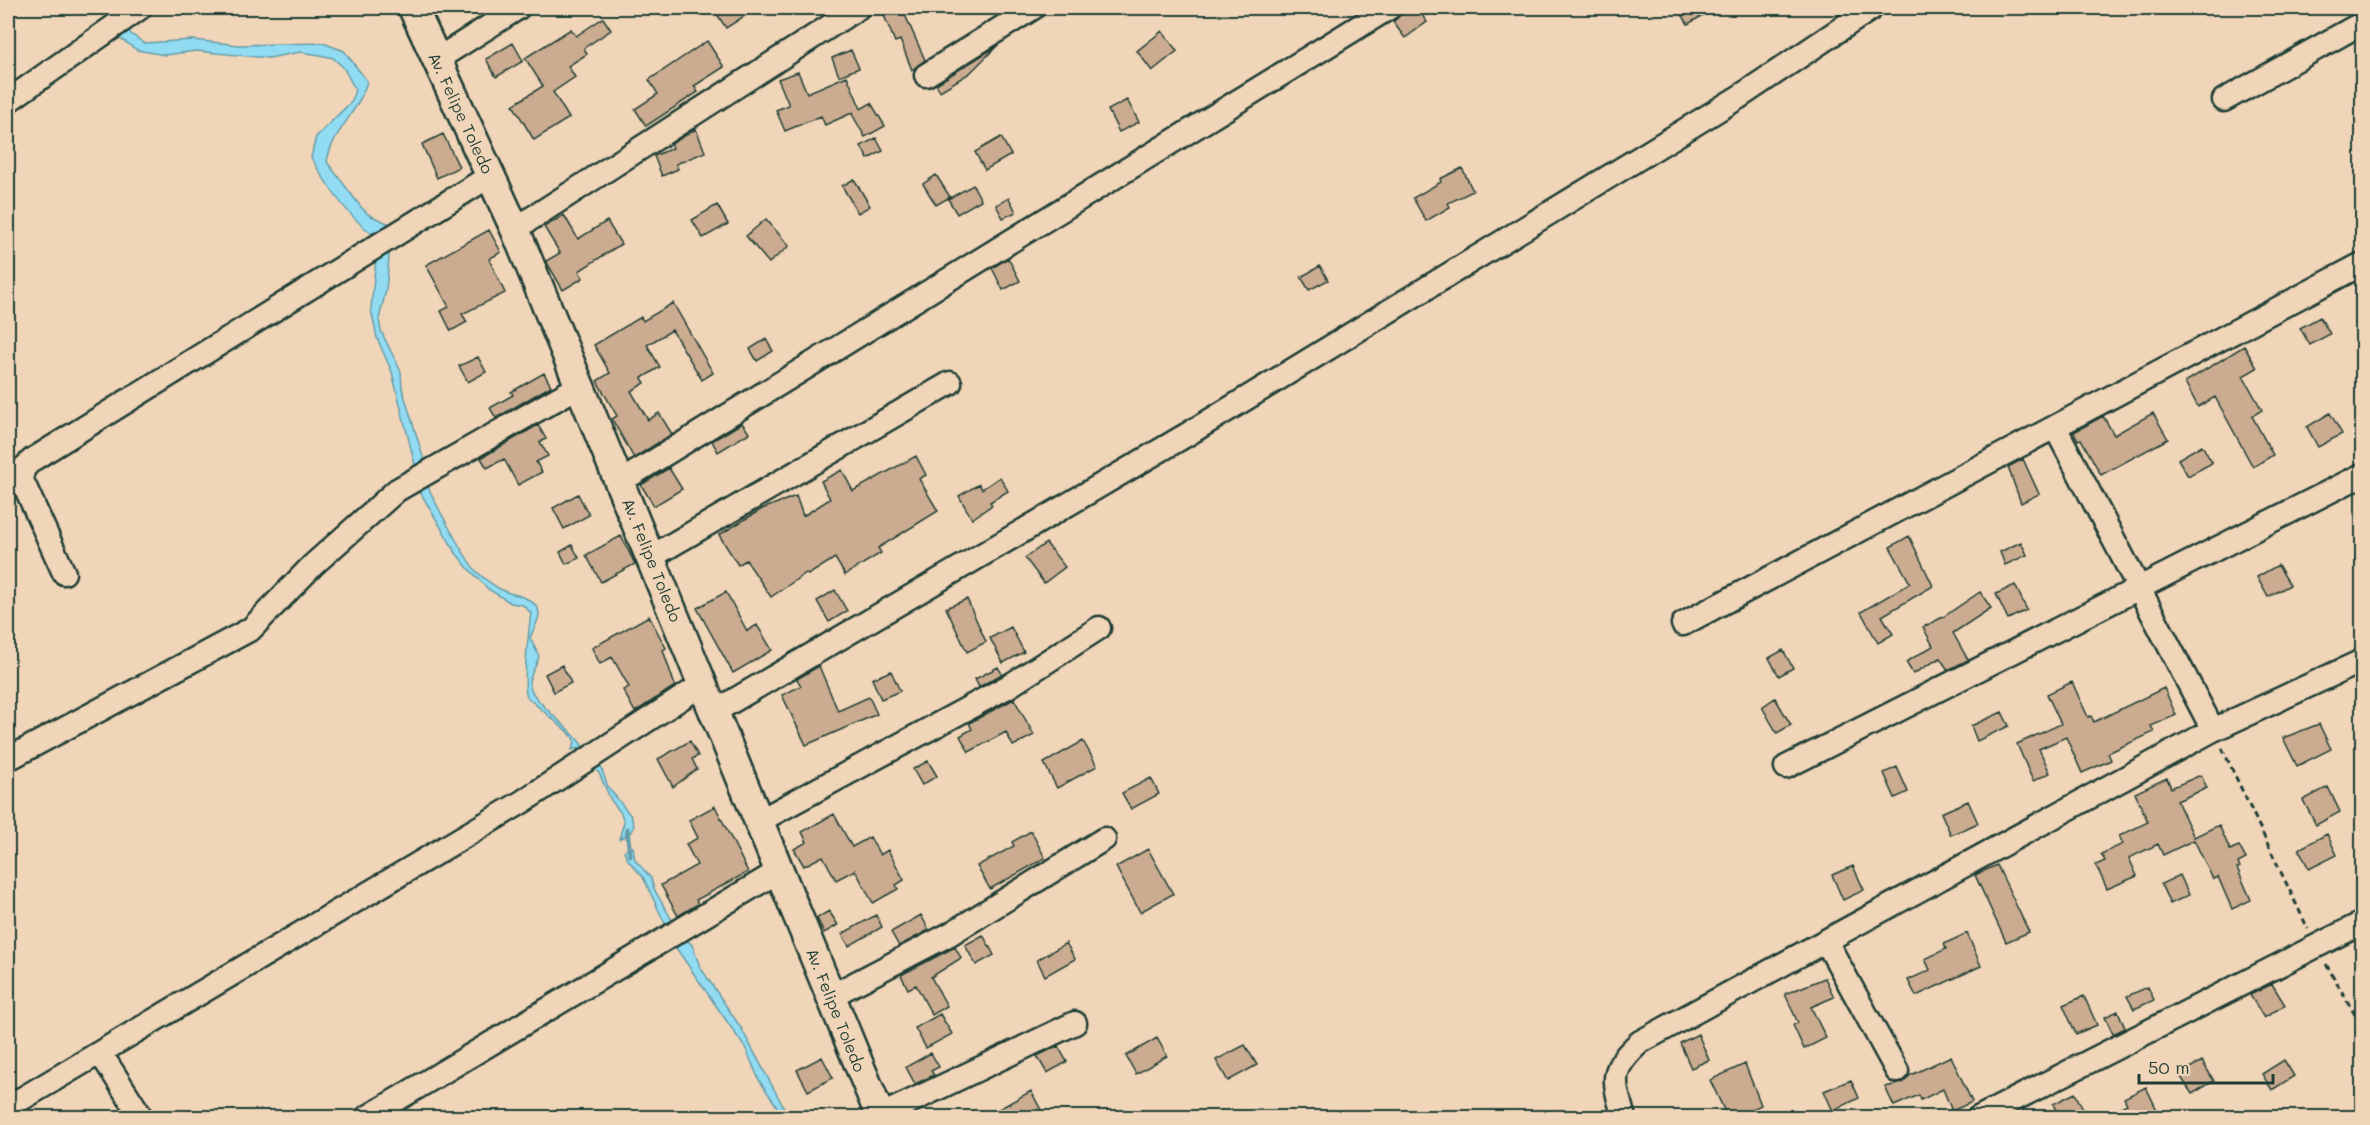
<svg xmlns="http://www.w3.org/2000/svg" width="2370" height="1125" font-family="Mali,sans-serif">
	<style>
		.water { fill: #92dcf3; stroke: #649ca7; stroke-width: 1.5 }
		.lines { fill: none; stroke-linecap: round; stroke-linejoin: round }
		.stream { stroke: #649ca7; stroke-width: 5 }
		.building { fill: #cbac90; stroke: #1f3d34; stroke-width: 1.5 }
		.minor-casing { stroke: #1f3d34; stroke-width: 27 }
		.major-casing { stroke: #1f3d34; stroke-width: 33 }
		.path { stroke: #1f3d34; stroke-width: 3; stroke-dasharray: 6 4.5; stroke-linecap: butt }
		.minor { stroke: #f1d5b8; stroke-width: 22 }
		.major { stroke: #f1d5b8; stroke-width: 28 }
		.labels { text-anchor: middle; stroke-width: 4.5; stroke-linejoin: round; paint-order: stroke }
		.street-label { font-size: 16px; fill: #1f3d34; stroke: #f1d5b8 }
	</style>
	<rect width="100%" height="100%" fill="#f1d5b8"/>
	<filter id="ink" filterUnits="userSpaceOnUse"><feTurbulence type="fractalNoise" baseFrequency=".0167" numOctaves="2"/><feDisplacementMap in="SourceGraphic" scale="12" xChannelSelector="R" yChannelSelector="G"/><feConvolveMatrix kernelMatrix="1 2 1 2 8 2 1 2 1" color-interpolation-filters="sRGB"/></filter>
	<g filter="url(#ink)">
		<!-- water -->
		<path class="water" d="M 125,23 L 131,34 L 144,43 L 193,40 L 239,45 L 323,43 L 344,51 L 367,81 C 360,111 331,132 327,162 L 361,207 L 369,215 L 392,225 L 371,233 C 346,214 326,184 311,157 L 316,137 L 352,101 L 355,89 L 343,67 L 333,58 L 320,55 L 300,52 L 269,58 L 196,51 L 165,55 L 137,50 L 121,39 L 109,35 Z
			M 390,246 L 386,290 L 379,319 L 381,331 L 401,372 L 402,388 L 423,457 L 428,463 L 416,469 L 392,372 L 377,338 L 371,309 L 376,259 Z
			M 426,480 C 428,492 467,562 477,572 C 483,578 493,585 500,589 C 512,596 527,594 537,607 C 543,616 533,629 530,638 L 539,656 C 537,665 530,674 529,682 C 528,700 574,729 583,747 L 572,750 L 575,742 L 571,735 L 527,697 C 522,685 529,629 531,613 L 523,605 L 511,603 L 488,589 L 468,568 L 456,553 L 416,485 Z
			M 598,759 L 608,787 L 631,816 L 634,826 L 630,833 L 619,839 L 624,822 L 621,813 L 611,800 L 599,773 L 588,763 Z
			M 633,847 L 635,860 L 651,878 L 654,889 L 673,922 L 667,928 L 643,877 L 628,860 L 624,851 Z
			M 686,939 L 692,945 L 700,967 L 741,1028 L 789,1117 L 780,1117 L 776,1105 L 759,1080 L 746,1049 L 674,945 Z"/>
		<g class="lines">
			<!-- stream -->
			<path class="stream" d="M 627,829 L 630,855"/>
		</g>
		<!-- building -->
		<path class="building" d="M 713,8 L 757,8 L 726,28 Z
			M 897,8 L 902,8 L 925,60 L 912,70 L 900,40 L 895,42 L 883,13 Z
			M 1408,8 L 1417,8 L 1427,22 L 1405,38 L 1393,22 Z
			M 1678,8 L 1716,8 L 1688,24 Z
			M 603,18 L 611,30 L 584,48 L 587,54 L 568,66 L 575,77 L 553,92 L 569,118 L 534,140 L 513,105 L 543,86 L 525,58 L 571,29 L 576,36 Z
			M 1162,31 L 1177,51 L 1152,71 L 1137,51 Z
			M 707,41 L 724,67 L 694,86 L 698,92 L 646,126 L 635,109 L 658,94 L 649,80 Z
			M 513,43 L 523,61 L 496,77 L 486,59 Z
			M 997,46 L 970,73 L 940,91 L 936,84 Z
			M 851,50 L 859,68 L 839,76 L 832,58 Z
			M 798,72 L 807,93 L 847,76 L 861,109 L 871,103 L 885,126 L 865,137 L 852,114 L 854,112 L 825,125 L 821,116 L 785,131 L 776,110 L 789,105 L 778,79 Z
			M 1127,100 L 1139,122 L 1119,132 L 1108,110 Z
			M 696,129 L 705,152 L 676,164 L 678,169 L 662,176 L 654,156 L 673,148 L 671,144 Z
			M 443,134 L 459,167 L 437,178 L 422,144 Z
			M 1001,137 L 1011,155 L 985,170 L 975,152 Z
			M 876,138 L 883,151 L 868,159 L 861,146 Z
			M 1462,168 L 1473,191 L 1448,203 L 1450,207 L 1426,221 L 1413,198 L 1441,182 L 1440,179 Z
			M 936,175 L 950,197 L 936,205 L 923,184 Z
			M 854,179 L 870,206 L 858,213 L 842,186 Z
			M 973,185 L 981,200 L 957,214 L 948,199 Z
			M 1009,198 L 1016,212 L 1003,218 L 996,205 Z
			M 717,205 L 728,224 L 703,238 L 692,220 Z
			M 564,215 L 578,239 L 607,221 L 621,244 L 579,271 L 583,278 L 563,290 L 546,261 L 560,253 L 544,227 Z
			M 766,219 L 789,246 L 769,263 L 746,236 Z
			M 489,230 L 501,252 L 489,259 L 505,293 L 462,314 L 467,322 L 451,331 L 441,311 L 449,307 L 426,265 Z
			M 1008,258 L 1020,281 L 1003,290 L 992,268 Z
			M 1320,266 L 1328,280 L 1309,290 L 1301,277 Z
			M 673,303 L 713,373 L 702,380 L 672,330 L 647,345 L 660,367 L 642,378 L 645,383 L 631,391 L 648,420 L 659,413 L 672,434 L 634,458 L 612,419 L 617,416 L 597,381 L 610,373 L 594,345 L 641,317 L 643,321 Z
			M 2320,317 L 2330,334 L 2310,345 L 2300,328 Z
			M 766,339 L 773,351 L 757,361 L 750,349 Z
			M 2244,346 L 2257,368 L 2243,376 L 2262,410 L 2252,416 L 2273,455 L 2253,467 L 2215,397 L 2198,407 L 2185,382 Z
			M 478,357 L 486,372 L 468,382 L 459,366 Z
			M 544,373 L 551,386 L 496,418 L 490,408 L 513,395 L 511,392 Z
			M 2153,413 L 2168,439 L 2101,475 L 2081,439 L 2078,440 L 2074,432 L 2103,416 L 2114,435 Z
			M 2330,413 L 2342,434 L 2318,447 L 2307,427 Z
			M 742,423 L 749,433 L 718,452 L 712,441 Z
			M 538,425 L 546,439 L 540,442 L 548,456 L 536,462 L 542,472 L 518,485 L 504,459 L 487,468 L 481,458 Z
			M 2202,445 L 2212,463 L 2188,476 L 2178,459 Z
			M 916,456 L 926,475 L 919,479 L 938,511 L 878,548 L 881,553 L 845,575 L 835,558 L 808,575 L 806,573 L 771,597 L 746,560 L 738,565 L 719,535 L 762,509 L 796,496 L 803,516 L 830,499 L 821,481 L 842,470 L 853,491 Z
			M 2023,459 L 2039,494 L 2021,503 L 2008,467 Z
			M 669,468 L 682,489 L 654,506 L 641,485 Z
			M 1000,477 L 1008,491 L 990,502 L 992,505 L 972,519 L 959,496 L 979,484 L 982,489 Z
			M 578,494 L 589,515 L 564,529 L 553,508 Z
			M 621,536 L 635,564 L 601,582 L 586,555 Z
			M 1909,536 L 1933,586 L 1882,616 L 1893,634 L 1878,643 L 1861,612 L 1910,583 L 1890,547 Z
			M 2021,542 L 2027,555 L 2005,565 L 2000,552 Z
			M 1046,543 L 1065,567 L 1044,583 L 1025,558 Z
			M 572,545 L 579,558 L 566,564 L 560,552 Z
			M 2278,565 L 2290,585 L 2268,597 L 2257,577 Z
			M 2015,585 L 2027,610 L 2008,619 L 1996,594 Z
			M 835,590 L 847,611 L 829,622 L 817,601 Z
			M 726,592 L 747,631 L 757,625 L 772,650 L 733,673 L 697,608 Z
			M 1980,592 L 1991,608 L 1953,633 L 1968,660 L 1948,670 L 1940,658 L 1913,674 L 1906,662 L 1933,646 L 1923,627 L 1943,617 Z
			M 967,599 L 986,642 L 967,652 L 946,608 Z
			M 649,616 L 666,648 L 663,650 L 675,686 L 635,712 L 623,690 L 629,687 L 612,657 L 600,664 L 592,648 Z
			M 1011,627 L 1024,652 L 1003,663 L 990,638 Z
			M 1783,650 L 1793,668 L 1779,676 L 1769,658 Z
			M 562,665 L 571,683 L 554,692 L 545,674 Z
			M 819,666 L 838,711 L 869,697 L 877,714 L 806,745 L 782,695 L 801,686 L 797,679 Z
			M 998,667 L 1002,674 L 979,687 L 975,679 Z
			M 891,671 L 900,691 L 881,699 L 872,679 Z
			M 2072,682 L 2088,717 L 2091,716 L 2094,722 L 2164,688 L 2176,715 L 2151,726 L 2154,732 L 2108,753 L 2111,760 L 2082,773 L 2066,737 L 2039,749 L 2050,773 L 2033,781 L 2017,744 L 2061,724 L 2047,694 Z
			M 1775,698 L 1791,725 L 1777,733 L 1762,707 Z
			M 1014,699 L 1034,735 L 1013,746 L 1006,732 L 969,752 L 960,736 L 972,729 L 969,723 Z
			M 2002,712 L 2009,726 L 1977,741 L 1971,726 Z
			M 2319,724 L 2331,749 L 2297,766 L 2283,738 Z
			M 690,741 L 698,756 L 692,759 L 697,769 L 673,787 L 658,759 Z
			M 1083,741 L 1097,766 L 1057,788 L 1044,763 Z
			M 928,761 L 937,776 L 922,785 L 913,769 Z
			M 1897,767 L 1908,792 L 1895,798 L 1884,773 Z
			M 2201,775 L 2207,788 L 2177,801 L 2194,837 L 2219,825 L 2230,850 L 2239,846 L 2246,859 L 2238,863 L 2240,867 L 2237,868 L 2251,900 L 2232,909 L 2218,877 L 2213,879 L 2194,840 L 2163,855 L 2158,844 L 2129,858 L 2137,876 L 2107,889 L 2096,865 L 2105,861 L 2101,854 L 2123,844 L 2119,836 L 2148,822 L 2135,793 L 2167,778 L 2171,788 Z
			M 1151,778 L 1159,794 L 1131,809 L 1122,793 Z
			M 2328,787 L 2340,812 L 2316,825 L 2303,800 Z
			M 1968,801 L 1978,823 L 1951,835 L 1941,813 Z
			M 715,806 L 748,872 L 696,900 L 698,904 L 678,916 L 661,885 L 697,865 L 686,844 L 698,838 L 689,820 Z
			M 834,814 L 852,847 L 870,837 L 880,855 L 888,850 L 904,880 L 896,885 L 898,889 L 873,903 L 855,870 L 836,880 L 823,856 L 804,866 L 794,849 L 807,842 L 802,832 Z
			M 1031,831 L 1045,858 L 990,889 L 977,866 L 1014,846 L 1012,842 Z
			M 2327,834 L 2337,855 L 2309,869 L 2299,849 Z
			M 1148,849 L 1173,894 L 1140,912 L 1116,867 Z
			M 1997,865 L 2029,932 L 2006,942 L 1975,875 Z
			M 1853,866 L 1864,890 L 1843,900 L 1832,875 Z
			M 2180,875 L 2189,895 L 2170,904 L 2161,884 Z
			M 829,911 L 838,925 L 824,933 L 817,918 Z
			M 876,915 L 882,927 L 849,946 L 842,934 Z
			M 921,915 L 929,930 L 899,946 L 891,932 Z
			M 1967,933 L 1981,966 L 1916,996 L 1908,980 L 1930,970 L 1925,959 L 1946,949 L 1944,944 Z
			M 983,935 L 994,955 L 976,965 L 965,945 Z
			M 1066,943 L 1075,959 L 1045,976 L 1037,960 Z
			M 955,947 L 961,958 L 931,977 L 947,1006 L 932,1015 L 916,985 L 908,989 L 901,975 Z
			M 1825,978 L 1834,997 L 1811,1007 L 1826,1038 L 1804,1049 L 1793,1025 L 1798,1023 L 1785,994 Z
			M 2272,984 L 2285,1005 L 2264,1018 L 2250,995 Z
			M 2148,987 L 2154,1000 L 2134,1009 L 2127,996 Z
			M 2084,996 L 2097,1025 L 2076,1034 L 2063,1005 Z
			M 2118,1011 L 2125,1028 L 2113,1034 L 2105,1017 Z
			M 940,1014 L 952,1034 L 926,1048 L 915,1028 Z
			M 1698,1034 L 1709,1060 L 1691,1068 L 1680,1043 Z
			M 1157,1038 L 1167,1056 L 1136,1074 L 1126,1056 Z
			M 1245,1045 L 1257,1065 L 1228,1081 L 1216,1060 Z
			M 1058,1046 L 1067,1062 L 1047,1073 L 1037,1056 Z
			M 931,1053 L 939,1067 L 931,1071 L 934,1075 L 915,1084 L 906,1067 Z
			M 1951,1056 L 1972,1102 L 1952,1111 L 1943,1089 L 1921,1100 L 1919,1095 L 1894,1106 L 1885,1087 L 1903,1083 L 1909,1076 Z
			M 822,1057 L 833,1078 L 808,1091 L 797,1070 Z
			M 2284,1060 L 2294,1076 L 2272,1090 L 2262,1074 Z
			M 2202,1061 L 2214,1081 L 2192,1094 L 2179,1074 Z
			M 1745,1064 L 1761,1105 L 1735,1118 L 1728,1118 L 1710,1080 Z
			M 1851,1080 L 1859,1098 L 1833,1111 L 1824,1091 Z
			M 2146,1087 L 2157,1110 L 2142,1118 L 2100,1118 L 2127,1104 L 2124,1098 Z
			M 1031,1091 L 1042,1112 L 1032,1118 L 983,1118 Z
			M 2075,1093 L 2087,1118 L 2060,1118 L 2053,1104 Z"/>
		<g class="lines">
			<defs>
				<path id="minor" d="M 436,60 L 518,8
					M 926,75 L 1033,8
					M 2224,100 L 2362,23
					M 8,101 L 140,8
					M 515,229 L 858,8
					M 2055,427 L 2213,730
					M 620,482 L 1389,8
					M 651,557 L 950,383
					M 64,573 L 21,478 L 24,468 L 32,460 L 490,176
					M 1683,624 L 2362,264
					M 714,712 L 1188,434 L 1739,97 L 1872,8
					M 8,759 L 251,629 L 313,565 L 397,490 L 581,385
					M 1786,767 L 2362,475
					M 759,821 L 1009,686 L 1099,628
					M 1826,941 L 1897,1071
					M 831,996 L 950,934 L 1104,839
					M 101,1054 L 142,1118
					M 8,1107 L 522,802 L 703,684
					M 880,1116 L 1075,1023
					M 366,1118 L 779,871
					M 1624,1118 C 1613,1079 1609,1070 1640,1042 L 2213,730 L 2362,661
					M 1978,1118 L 2362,923"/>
				<path id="major" d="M 413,8 L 515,229 L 881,1118"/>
			</defs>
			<!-- minor casing -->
			<use href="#minor" class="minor-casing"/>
			<!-- major casing -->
			<use href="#major" class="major-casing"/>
			<!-- path -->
			<path class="path" d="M 2222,748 L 2308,929
				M 2326,964 L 2362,1027"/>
			<!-- minor -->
			<use href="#minor" class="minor"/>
			<!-- major -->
			<use href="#major" class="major"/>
		</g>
	</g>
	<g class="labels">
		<!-- street labels -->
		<g class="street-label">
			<text transform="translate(461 113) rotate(65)" y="6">Av. Felipe Toledo</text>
			<text transform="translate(652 560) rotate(68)" y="6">Av. Felipe Toledo</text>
			<text transform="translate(836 1010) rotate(68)" y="6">Av. Felipe Toledo</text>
		</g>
	</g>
	<!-- margin -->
	<rect width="2370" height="1125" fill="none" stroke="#f1d5b8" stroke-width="30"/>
	<rect x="15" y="15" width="2340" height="1095" fill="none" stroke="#1f3d34" stroke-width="2" filter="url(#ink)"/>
	<!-- scale -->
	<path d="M2139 1074v9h134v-9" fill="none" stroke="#1f3d34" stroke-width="3"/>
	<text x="2148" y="1074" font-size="18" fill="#1f3d34" stroke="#f1d5b8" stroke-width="4.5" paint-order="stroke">50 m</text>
</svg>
